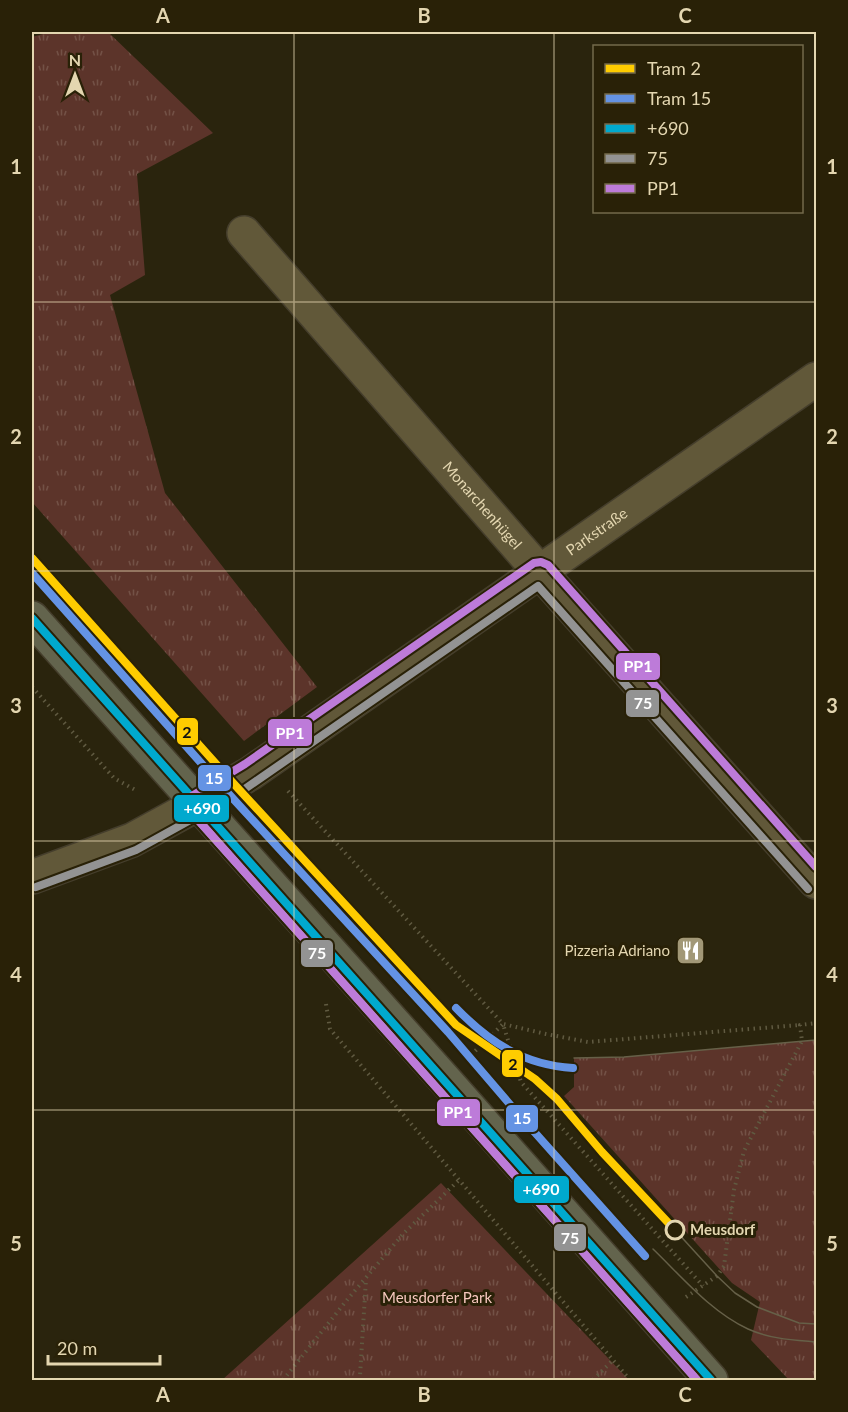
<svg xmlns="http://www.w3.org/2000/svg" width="848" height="1412" font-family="Lato,sans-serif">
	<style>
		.grass { fill: url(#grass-tufts) }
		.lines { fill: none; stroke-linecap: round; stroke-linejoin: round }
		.minor-casing { stroke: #453e2c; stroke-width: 36 }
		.tertiary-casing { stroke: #453e2c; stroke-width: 36 }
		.primary-casing { stroke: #453e2c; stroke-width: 36 }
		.path { stroke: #605a41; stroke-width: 4; stroke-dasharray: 1.5 4.5; stroke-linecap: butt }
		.minor { stroke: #615839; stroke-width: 33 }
		.tertiary { stroke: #615839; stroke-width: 33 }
		.primary { stroke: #63644d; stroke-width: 33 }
		.tram { stroke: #666048; stroke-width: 1.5 }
		.bus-1-casing { stroke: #292107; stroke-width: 12 }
		.bus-2-casing { stroke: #292107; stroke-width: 12 }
		.bus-3-casing { stroke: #292107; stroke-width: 12 }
		.bus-1 { stroke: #00a9ce; stroke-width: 8 }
		.bus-2 { stroke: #939393; stroke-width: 8 }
		.bus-3 { stroke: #bd7bd9; stroke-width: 8 }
		.tram-1-casing { stroke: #292107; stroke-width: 12 }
		.tram-2-casing { stroke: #292107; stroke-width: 12 }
		.tram-1 { stroke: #fc0; stroke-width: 8 }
		.tram-2 { stroke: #6493e4; stroke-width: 8 }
		.grid { fill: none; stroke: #e3d6b0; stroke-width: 1.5; stroke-opacity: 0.55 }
		.stop-dot { fill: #292107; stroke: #e3d6b0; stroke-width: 3 }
		.labels { text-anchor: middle; stroke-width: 6; stroke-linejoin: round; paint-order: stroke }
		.street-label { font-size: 15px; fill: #e3d6b0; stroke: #292107 }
		.poi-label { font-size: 15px; fill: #e3d6b0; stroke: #292107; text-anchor: end }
		.stop-label { font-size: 15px; font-weight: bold; fill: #e3d6b0; stroke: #292107; text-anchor: start }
		.park-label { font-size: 15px; fill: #f7c8bf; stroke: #292107 }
		.line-badge { stroke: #292107; stroke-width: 2 }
		.badge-label { font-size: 16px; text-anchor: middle; font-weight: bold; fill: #fff }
		.pale-badge-label { font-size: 16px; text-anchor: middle; font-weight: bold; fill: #111 }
		.neatline { fill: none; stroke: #e3d6b0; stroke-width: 2 }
		.grid-label { font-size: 20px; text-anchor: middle; font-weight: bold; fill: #e3d6b0 }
	</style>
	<defs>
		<pattern id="grass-tufts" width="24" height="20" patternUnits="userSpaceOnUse" patternTransform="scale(1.5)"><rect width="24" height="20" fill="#5c342a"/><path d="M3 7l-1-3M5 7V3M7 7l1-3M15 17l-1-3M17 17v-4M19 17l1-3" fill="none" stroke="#735146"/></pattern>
	</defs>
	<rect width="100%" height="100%" fill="#2a240d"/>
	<!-- grass -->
	<path class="grass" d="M 50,32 L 108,32 L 213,133 L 137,174 L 145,275 L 110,295 L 165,493 L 317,687 L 244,741 L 32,502 L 32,37 Z
		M 816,1040 L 816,1380 L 789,1380 L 751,1340 L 760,1302 L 732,1283 L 564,1096 L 574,1087 L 574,1058 L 624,1057 Z
		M 441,1183 L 629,1380 L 222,1380 Z"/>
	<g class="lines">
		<defs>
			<g id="minor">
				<path id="s1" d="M 244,233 L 540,572 L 816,882"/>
				<path d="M 32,877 L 132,840 L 198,804"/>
			</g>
			<g id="tertiary">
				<path id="s2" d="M 198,804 L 251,773 L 816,379"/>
			</g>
			<path id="primary" d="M 32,618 L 445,1080 L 711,1380"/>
		</defs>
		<!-- minor casing -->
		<use href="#minor" class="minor-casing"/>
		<!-- tertiary casing -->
		<use href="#tertiary" class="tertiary-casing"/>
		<!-- primary casing -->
		<use href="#primary" class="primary-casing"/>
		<!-- path -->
		<path class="path" d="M 32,687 L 114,778 L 137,791
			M 288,791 L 503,1024 L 546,1034 L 588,1042 L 800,1025
			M 326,1004 L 330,1029 L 630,1380
			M 471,1055 L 503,1024 L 521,1082 L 703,1286
			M 686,1297 L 717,1276 L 724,1266 L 734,1190 L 744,1151 L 802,1041 L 800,1025 L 816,1023
			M 283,1380 L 347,1300 L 403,1234 L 458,1181
			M 361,1380 L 360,1376 L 366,1279
			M 593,1380 L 612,1361"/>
		<!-- minor -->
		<use href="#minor" class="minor"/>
		<!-- tertiary -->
		<use href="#tertiary" class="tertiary"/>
		<!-- primary -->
		<use href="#primary" class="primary"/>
		<!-- tram -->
		<path class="tram" d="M 574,1058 L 624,1057 L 816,1040
			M 675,1230 L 717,1276 L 735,1293 L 757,1307 L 799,1323 L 816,1324
			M 653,1249 C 682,1277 711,1312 748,1329 C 770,1339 794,1340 816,1342"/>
		<defs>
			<path id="bus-1" d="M 32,618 L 711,1380"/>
			<path id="bus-2" d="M 190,811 L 697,1380
				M 36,887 L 136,850 L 239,793 L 538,586 L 808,889"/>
			<path id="bus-3" d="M 697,1380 L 190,811 C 186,805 187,800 192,796 L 245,764 L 534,563 L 541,562 L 548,565 L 816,867"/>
		</defs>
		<!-- bus-1 casing -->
		<use href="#bus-1" class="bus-1-casing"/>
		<!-- bus-2 casing -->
		<use href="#bus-2" class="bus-2-casing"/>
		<!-- bus-3 casing -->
		<use href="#bus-3" class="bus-3-casing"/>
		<!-- bus-1 -->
		<use href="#bus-1" class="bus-1"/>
		<!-- bus-2 -->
		<use href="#bus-2" class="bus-2"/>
		<!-- bus-3 -->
		<use href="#bus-3" class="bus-3"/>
		<defs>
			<path id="tram-1" d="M 32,558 L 234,784 L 456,1025 L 535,1079 L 557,1099 L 602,1152 L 675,1230"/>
			<path id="tram-2" d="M 32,573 L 226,791 L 448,1032 L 513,1108 L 645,1256
				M 456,1008 C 490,1043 524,1065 573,1068"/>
		</defs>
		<!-- tram-1 casing -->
		<use href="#tram-1" class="tram-1-casing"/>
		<!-- tram-2 casing -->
		<use href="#tram-2" class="tram-2-casing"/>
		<!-- tram-1 -->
		<use href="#tram-1" class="tram-1"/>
		<!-- tram-2 -->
		<use href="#tram-2" class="tram-2"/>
	</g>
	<!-- grid -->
	<path class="grid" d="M 294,32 L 294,1380M 554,32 L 554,1380M 32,302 L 816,302M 32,571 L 816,571M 32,841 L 816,841M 32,1110 L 816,1110"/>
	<!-- icons -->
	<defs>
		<symbol id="restaurant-square" viewBox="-11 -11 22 22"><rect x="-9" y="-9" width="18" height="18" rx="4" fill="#a29877" stroke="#292107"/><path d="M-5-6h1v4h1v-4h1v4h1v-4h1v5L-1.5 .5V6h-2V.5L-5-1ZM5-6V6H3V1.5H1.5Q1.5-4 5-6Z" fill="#fff"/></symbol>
	</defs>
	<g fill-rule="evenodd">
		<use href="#restaurant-square" x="674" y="934" width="33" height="33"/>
	</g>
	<!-- markers -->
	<circle class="stop-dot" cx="675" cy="1230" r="9"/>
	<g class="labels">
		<!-- street labels -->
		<g class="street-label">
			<text dy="5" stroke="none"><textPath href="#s1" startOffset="362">Monarchenhügel</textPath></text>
			<text dy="5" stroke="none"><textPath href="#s2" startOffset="483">Parkstraße</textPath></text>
		</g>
		<!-- poi labels -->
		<g class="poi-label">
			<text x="670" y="956">Pizzeria Adriano</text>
		</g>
		<!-- stop labels -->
		<g class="stop-label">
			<text x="690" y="1235">Meusdorf</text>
		</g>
		<!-- park labels -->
		<g class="park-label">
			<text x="437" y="1303">Meusdorfer Park</text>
		</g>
	</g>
	<g class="line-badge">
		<rect x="615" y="652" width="46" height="29" rx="6" fill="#bd7bd9"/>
		<rect x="625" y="689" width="35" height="29" rx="6" fill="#939393"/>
		<rect x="176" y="717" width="23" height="29" rx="6" fill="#fc0"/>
		<rect x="267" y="718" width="46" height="29" rx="6" fill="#bd7bd9"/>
		<rect x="197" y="764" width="35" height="28" rx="6" fill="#6493e4"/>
		<rect x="173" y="794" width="57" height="29" rx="6" fill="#00a9ce"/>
		<rect x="300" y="939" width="34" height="29" rx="6" fill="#939393"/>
		<rect x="501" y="1049" width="23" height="29" rx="6" fill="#fc0"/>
		<rect x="436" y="1098" width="45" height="29" rx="6" fill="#bd7bd9"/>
		<rect x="505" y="1104" width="34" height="29" rx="6" fill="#6493e4"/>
		<rect x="513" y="1175" width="57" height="29" rx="6" fill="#00a9ce"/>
		<rect x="553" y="1223" width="34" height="29" rx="6" fill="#939393"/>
	</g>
	<g class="badge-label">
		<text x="638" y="672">PP1</text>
		<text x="643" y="709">75</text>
		<text x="290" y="739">PP1</text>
		<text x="214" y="784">15</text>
		<text x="202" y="814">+690</text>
		<text x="317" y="959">75</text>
		<text x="458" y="1118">PP1</text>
		<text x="522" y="1124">15</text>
		<text x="541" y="1195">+690</text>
		<text x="570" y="1244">75</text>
	</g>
	<g class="pale-badge-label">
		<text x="187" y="738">2</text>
		<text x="513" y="1070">2</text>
	</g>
	<!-- border -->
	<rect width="848" height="1412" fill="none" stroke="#292107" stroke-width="66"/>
	<!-- legend -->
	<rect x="593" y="45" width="210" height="168" fill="#292107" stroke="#73694b" stroke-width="1.5"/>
	<rect x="605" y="64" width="30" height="9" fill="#ffcc00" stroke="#73694b" stroke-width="1.5"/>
	<text x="647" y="75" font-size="18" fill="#e3d6b0">Tram 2</text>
	<rect x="605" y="94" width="30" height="9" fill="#6493e4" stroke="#73694b" stroke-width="1.5"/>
	<text x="647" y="105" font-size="18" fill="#e3d6b0">Tram 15</text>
	<rect x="605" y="124" width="30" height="9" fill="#00a9ce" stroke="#73694b" stroke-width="1.5"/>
	<text x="647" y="135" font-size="18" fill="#e3d6b0">+690</text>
	<rect x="605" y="154" width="30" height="9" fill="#939393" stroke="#73694b" stroke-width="1.5"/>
	<text x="647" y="165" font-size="18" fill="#e3d6b0">75</text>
	<rect x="605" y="184" width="30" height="9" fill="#bd7bd9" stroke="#73694b" stroke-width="1.5"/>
	<text x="647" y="195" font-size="18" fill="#e3d6b0">PP1</text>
	<!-- north arrow -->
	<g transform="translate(75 75)" stroke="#292107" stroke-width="4.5" paint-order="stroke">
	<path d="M0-4.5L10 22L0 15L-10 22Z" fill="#e3d6b0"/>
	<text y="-9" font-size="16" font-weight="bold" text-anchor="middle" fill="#e3d6b0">N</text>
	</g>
	<!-- scale -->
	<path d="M48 1355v9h112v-9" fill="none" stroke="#e3d6b0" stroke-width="3"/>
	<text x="57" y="1355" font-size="18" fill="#e3d6b0" stroke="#292107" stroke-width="4.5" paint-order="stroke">20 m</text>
	<rect x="33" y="33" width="782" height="1346" class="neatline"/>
	<g class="grid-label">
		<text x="163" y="23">A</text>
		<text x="424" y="23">B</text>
		<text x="685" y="23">C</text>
		<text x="16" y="174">1</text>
		<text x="832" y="174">1</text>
		<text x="16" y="444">2</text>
		<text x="832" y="444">2</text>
		<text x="16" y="713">3</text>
		<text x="832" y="713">3</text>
		<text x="16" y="982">4</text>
		<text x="832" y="982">4</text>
		<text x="16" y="1251">5</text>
		<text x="832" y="1251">5</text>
		<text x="163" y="1402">A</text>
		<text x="424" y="1402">B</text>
		<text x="685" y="1402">C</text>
	</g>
</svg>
